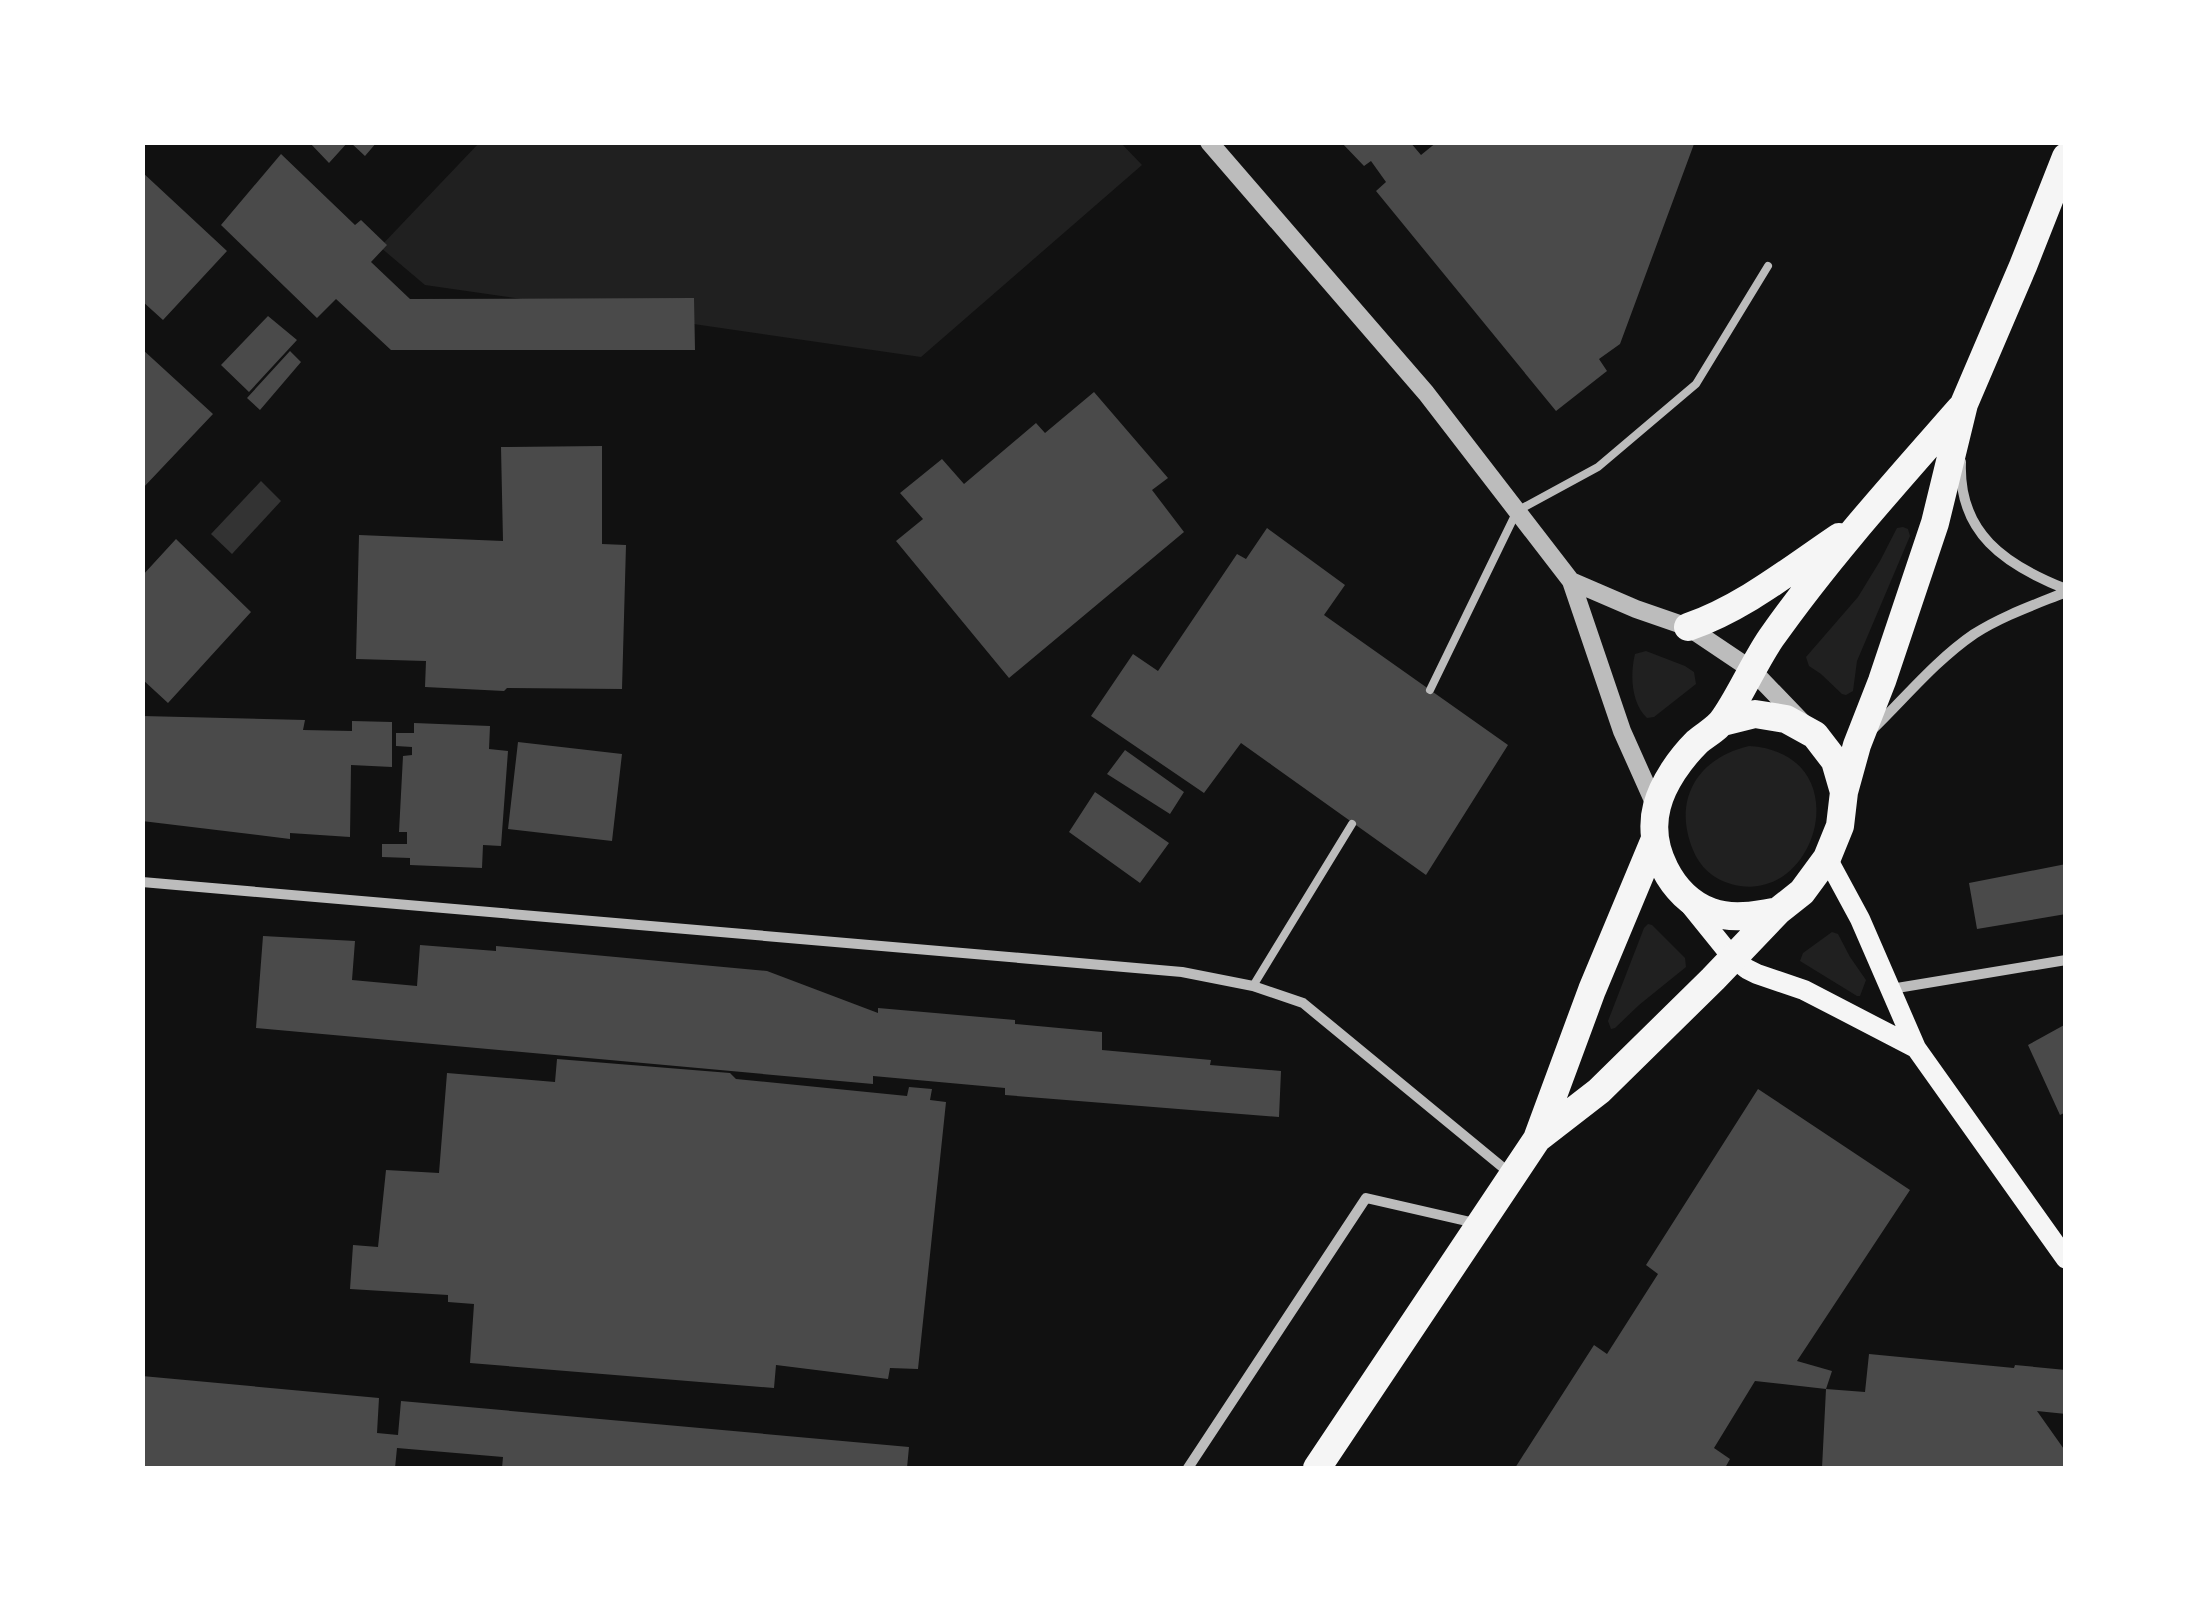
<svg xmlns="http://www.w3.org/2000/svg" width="2208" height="1611" font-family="'DejaVu Sans',sans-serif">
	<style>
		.green { fill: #202020 }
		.water { fill: #333 }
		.building { fill: #4a4a4a }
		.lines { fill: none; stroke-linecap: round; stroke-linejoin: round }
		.service { stroke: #bcbcbc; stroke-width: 8 }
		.minor { stroke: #bcbcbc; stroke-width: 10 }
		.tertiary { stroke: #bcbcbc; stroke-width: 18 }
		.secondary { stroke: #f5f5f5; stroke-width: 20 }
		.trunk { stroke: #f5f5f5; stroke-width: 28 }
	</style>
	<rect width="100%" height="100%" fill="#111"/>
	<!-- green -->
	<path class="green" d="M 1120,142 L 1142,165 L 921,357 L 425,285 L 380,247 L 479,143 Z
		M 1903,527 L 1908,529 L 1910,536 L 1857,661 L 1853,691 L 1846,695 L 1842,694 L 1821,674 L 1809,666 L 1806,657 L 1858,597 L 1880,561 L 1897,528 Z
		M 1646,651 L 1685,666 L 1694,672 L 1696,684 L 1654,717 L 1647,718 C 1631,703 1630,674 1635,654 Z
		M 1749,746 C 1862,753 1817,909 1731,884 C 1713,879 1700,867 1693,850 C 1672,799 1698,758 1749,746 Z
		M 1648,924 L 1652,925 L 1685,958 L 1686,967 L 1639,1005 L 1615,1028 L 1611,1029 L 1608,1021 L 1644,928 Z
		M 1832,932 L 1838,934 L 1850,957 L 1866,980 L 1860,996 L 1857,996 L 1800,961 L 1803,953 Z"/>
	<!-- water -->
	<path class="water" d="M 261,481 L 281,501 L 232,554 L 211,534 Z"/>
	<!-- building -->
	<path class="building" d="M 309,142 L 348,142 L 329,163 Z
		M 350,142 L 377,142 L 365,156 Z
		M 1341,142 L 1410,142 L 1421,155 L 1437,142 L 1694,144 L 1620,344 L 1599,359 L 1607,371 L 1556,411 L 1376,191 L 1386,182 L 1371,161 L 1364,166 Z
		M 281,154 L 355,225 L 361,220 L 387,245 L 371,262 L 410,299 L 694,298 L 695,350 L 391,350 L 336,299 L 317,318 L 221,225 Z
		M 142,172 L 227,251 L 163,320 L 142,301 Z
		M 268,316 L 297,340 L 249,392 L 221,365 Z
		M 142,349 L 213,414 L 142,489 Z
		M 290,351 L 301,362 L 260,410 L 247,398 Z
		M 1094,392 L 1168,478 L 1152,490 L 1184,532 L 1009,678 L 896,541 L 923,519 L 900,493 L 942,459 L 964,484 L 1036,423 L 1045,433 Z
		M 602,446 L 602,544 L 626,545 L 622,689 L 507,688 L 504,691 L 425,687 L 426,661 L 356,659 L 359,535 L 503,541 L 501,447 Z
		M 1267,528 L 1345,585 L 1324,615 L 1508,745 L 1426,875 L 1241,743 L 1204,793 L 1091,716 L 1133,654 L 1158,671 L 1237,554 L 1246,559 Z
		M 176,539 L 251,612 L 168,703 L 142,679 L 142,576 Z
		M 142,716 L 305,720 L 303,730 L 352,731 L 352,721 L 392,722 L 392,767 L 351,765 L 350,837 L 290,833 L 290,839 L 142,821 Z
		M 414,723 L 490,726 L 489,749 L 508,751 L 501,846 L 483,845 L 482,868 L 410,865 L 410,858 L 382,857 L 382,844 L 407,844 L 407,832 L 399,832 L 403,756 L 412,755 L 412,747 L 396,746 L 396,733 L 414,733 Z
		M 518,742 L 622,754 L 612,841 L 508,829 Z
		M 1125,750 L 1184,792 L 1170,814 L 1107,774 Z
		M 1095,792 L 1169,843 L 1140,883 L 1069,832 Z
		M 2066,864 L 2066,914 L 1977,929 L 1969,883 Z
		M 263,936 L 355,941 L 352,980 L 417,986 L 420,945 L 496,951 L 496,946 L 767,971 L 878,1013 L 878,1008 L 1015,1020 L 1015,1024 L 1102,1032 L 1102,1050 L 1211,1060 L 1210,1065 L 1281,1071 L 1279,1117 L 1005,1095 L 1005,1088 L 873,1076 L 873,1084 L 256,1028 Z
		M 2066,1024 L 2066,1112 L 2060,1115 L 2028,1045 Z
		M 557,1059 L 730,1073 L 736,1079 L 907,1096 L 909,1087 L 932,1089 L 930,1100 L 946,1102 L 918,1369 L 890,1368 L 888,1379 L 776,1365 L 774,1388 L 470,1363 L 474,1304 L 448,1302 L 448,1295 L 350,1289 L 353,1245 L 378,1247 L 386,1170 L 439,1173 L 447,1073 L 555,1082 Z
		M 1758,1089 L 1910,1190 L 1797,1361 L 1832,1371 L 1826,1389 L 1755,1381 L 1714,1448 L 1730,1459 L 1725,1468 L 1515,1468 L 1594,1345 L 1607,1354 L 1658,1274 L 1646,1265 Z
		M 1869,1354 L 2014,1368 L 2015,1365 L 2066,1370 L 2066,1414 L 2037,1411 L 2066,1452 L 2066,1468 L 1822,1468 L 1826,1389 L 1865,1392 Z
		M 142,1376 L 379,1398 L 377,1433 L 398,1435 L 401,1401 L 909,1447 L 907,1468 L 502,1468 L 503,1457 L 397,1448 L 395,1468 L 142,1468 Z"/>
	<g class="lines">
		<!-- service -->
		<path class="service" d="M 1430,690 L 1517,511 L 1598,467 L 1696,384 L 1768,266
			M 1253,986 L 1352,824"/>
		<!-- minor -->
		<path class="minor" d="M 1961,462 C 1958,533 2005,565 2066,589
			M 1872,730 C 1905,698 1936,660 1974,634 C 2002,616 2034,605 2066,592
			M 142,882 L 1182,972 L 1253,986 L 1303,1003 L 1512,1175
			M 1891,989 L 2066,960
			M 1188,1468 L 1366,1198 L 1475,1223"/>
		<!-- tertiary -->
		<path class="tertiary" d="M 1209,142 L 1426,393 L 1571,581 L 1622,731 L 1656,807
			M 1571,581 L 1636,609 L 1688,627 L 1752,670 L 1802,722"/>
		<!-- secondary -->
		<path class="secondary" d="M 1827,858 L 1860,919 L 1916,1048 L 2066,1259
			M 1690,905 L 1732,957 L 1747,969 L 1757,974 L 1804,990 L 1916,1048"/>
		<!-- trunk -->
		<path class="trunk" d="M 1688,627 C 1743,608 1790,570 1839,537
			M 1723,722 L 1755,714 L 1786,719 L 1815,735 L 1835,761 L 1844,792
			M 1778,911 C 1757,915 1733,920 1711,912 C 1671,897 1646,847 1657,806 C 1663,783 1680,759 1697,742 C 1706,734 1719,728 1725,717 C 1742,692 1754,663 1771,638 C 1828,557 1895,483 1960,409
			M 1537,1139 L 1599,1091 L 1713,979 L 1778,911 L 1802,892 L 1827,858 L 1840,826 L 1844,792 L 1857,745 L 1882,681 L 1935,523 L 1964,404 L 2023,266 L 2066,157
			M 1317,1468 L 1537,1139 L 1592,990 L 1655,839"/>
	</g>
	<!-- border -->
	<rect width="2208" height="1611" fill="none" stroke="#ffffff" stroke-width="290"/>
</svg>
